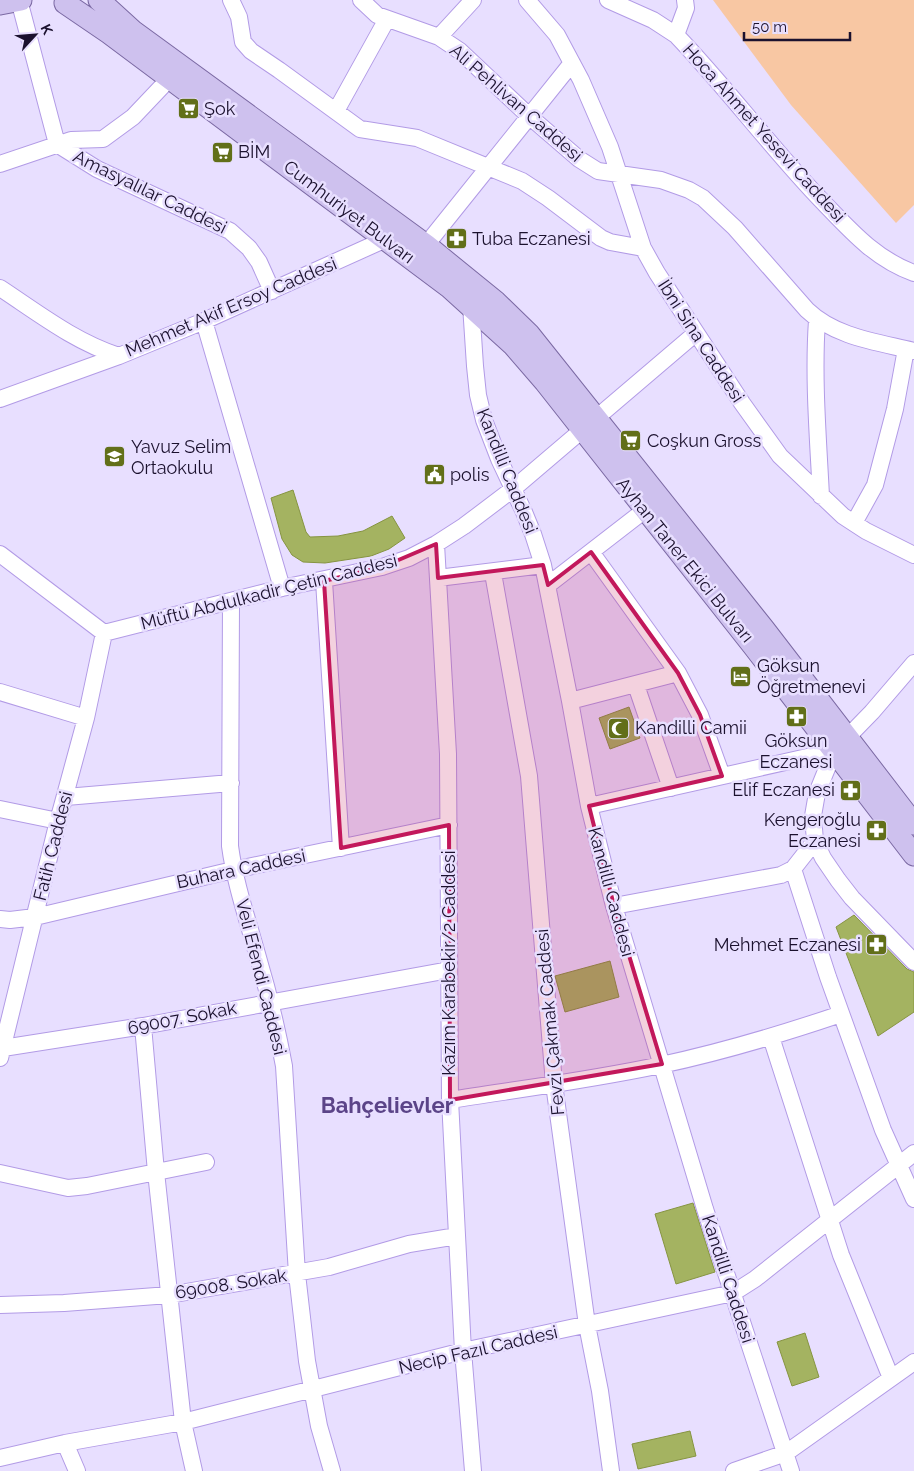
<svg xmlns="http://www.w3.org/2000/svg" width="914" height="1471" font-family="Raleway,sans-serif">
	<style>
		.green { fill: #f8c7a3 }
		.building { fill: #a4b361; stroke: #869441 }
		.lines { fill: none; stroke-linecap: round; stroke-linejoin: round }
		.minor-casing { stroke: #b29be6; stroke-width: 18 }
		.major-casing { stroke: #7b69a3; stroke-width: 23 }
		.minor { stroke: #fff; stroke-width: 16 }
		.major { stroke: #cec1ee; stroke-width: 21 }
		.marked { fill: #c2185b; fill-opacity: 0.2; stroke: #c2185b; stroke-width: 4; stroke-linejoin: round }
		.labels { text-anchor: middle; stroke-width: 5; stroke-linejoin: round; paint-order: stroke }
		.street-label { font-size: 18px; fill: #1b112e; stroke: #e8dfff }
		.poi-label { font-size: 18px; fill: #1b112e; stroke: #e8dfff; text-anchor: start }
		.district-label { font-size: 22px; font-weight: bold; fill: #5b4488; stroke: #e8dfff }
	</style>
	<rect width="100%" height="100%" fill="#e8dfff"/>
	<!-- green -->
	<path class="green" d="M 713,0 L 914,0 L 914,205 L 896,223 L 791,105 Z"/>
	<!-- building -->
	<path class="building" d="M 293,490 L 306,532 L 310,537 L 338,536 L 363,531 L 392,516 L 405,538 L 389,549 L 371,556 L 325,563 L 303,562 L 292,555 L 282,539 L 271,498 Z
		M 629,707 L 640,738 L 610,749 L 599,718 Z
		M 854,915 L 907,969 L 914,972 L 914,1012 L 878,1036 L 836,927 Z
		M 610,961 L 619,997 L 565,1012 L 555,976 Z
		M 693,1203 L 715,1272 L 676,1284 L 655,1214 Z
		M 805,1333 L 819,1377 L 792,1386 L 777,1342 Z
		M 690,1431 L 696,1456 L 638,1469 L 632,1444 Z"/>
	<g class="lines">
		<defs>
			<path id="minor" d="M 19,0 L 57,144 L 97,169 L 230,231 L 249,248 L 259,262 L 272,291
				M 231,0 L 239,17 L 243,42 L 251,51 L 279,70 L 360,129 L 417,138 L 522,181 L 548,198 L 601,238 L 610,242 L 643,248
				M 361,0 L 377,15 L 439,37 L 460,51 L 529,116 L 579,159 L 598,171 L 661,180 L 689,190 L 703,198 L 735,228 L 807,310 C 835,337 877,342 914,351
				M 527,0 L 557,35 L 581,80 L 610,147 L 643,248 L 657,273 L 742,403 L 780,456 L 843,516 L 866,531 L 914,555
				M 608,0 L 653,20 L 676,35 C 727,88 771,148 822,201 C 850,230 875,259 914,273
				M 676,35 L 686,8 L 685,0
				M 439,37 L 473,0
				M 336,111 L 387,19
				M 0,164 L 71,140 L 103,139 L 133,117 L 170,78
				M 426,245 L 572,63
				M 0,288 C 38,313 75,342 119,356 L 204,321 L 386,239
				M 471,305 L 475,366 L 478,395 L 484,420 L 499,459 L 524,512 L 533,534 L 543,565 L 570,701 L 589,806 L 614,906 L 705,1209 L 791,1471
				M 817,320 C 813,378 818,437 821,496
				M 204,321 L 282,588
				M 0,399 L 119,356
				M 854,523 L 875,485 L 895,409 L 906,349
				M 436,544 L 448,754 L 450,1100 L 463,1351 L 473,1471
				M 591,552 L 678,673 L 700,715 L 722,776
				M 0,554 L 104,633 L 282,588 L 382,567 L 409,558 L 436,544 L 464,526 L 513,489 L 696,333
				M 493,573 L 529,776 L 554,1084 L 587,1325 L 600,1391 L 611,1471
				M 438,578 L 543,565
				M 324,581 L 341,848
				M 548,585 L 645,510
				M 231,601 L 230,846 C 235,883 247,918 257,954 C 268,991 277,1028 284,1066 L 297,1274 L 307,1361 L 319,1426 L 332,1471
				M 914,663 L 872,712 L 834,751 L 817,793 L 813,816 L 815,841 L 823,858 L 838,880 L 852,898 L 914,962
				M 636,685 L 671,788
				M 0,692 L 86,718
				M 570,701 L 678,673
				M 66,797 L 231,783
				M 589,806 L 834,751
				M 0,809 L 58,821
				M 793,869 L 828,977 L 883,1130 L 914,1199
				M 614,906 L 781,875 L 793,869 L 815,841
				M 0,919 L 10,920 L 35,917 L 233,870 L 449,825
				M 143,1026 L 156,1172 L 183,1422 L 194,1471
				M 771,1037 L 841,1255 L 891,1378
				M 3,1048 L 143,1026 L 449,970
				M 0,1058 L 58,821 L 86,718 L 104,633
				M 450,1100 C 520,1089 591,1080 661,1065 C 722,1052 782,1034 841,1014
				M 0,1173 L 68,1188 L 87,1186 L 206,1162
				M 0,1305 L 64,1303 L 169,1295 L 329,1267 L 409,1244 L 457,1236
				M 65,1443 L 77,1471
				M 0,1458 L 65,1443 L 183,1422 L 463,1351 L 733,1293 L 755,1279 L 914,1153
				M 734,1471 L 786,1453 L 914,1362"/>
			<path id="major" d="M 99,0 L 133,31 L 426,245 L 496,302 L 529,334 L 764,629 L 914,824
				M 65,3 L 109,33 L 449,287 L 513,345 L 545,382 L 754,647 L 914,855
				M 0,4 L 21,0"/>
		</defs>
		<!-- minor casing -->
		<use href="#minor" class="minor-casing"/>
		<!-- major casing -->
		<use href="#major" class="major-casing"/>
		<!-- minor -->
		<use href="#minor" class="minor"/>
		<!-- major -->
		<use href="#major" class="major"/>
	</g>
	<!-- marked area -->
	<path class="marked" d="M 436,544 L 438,578 L 543,565 L 548,585 L 591,552 L 678,673 L 700,715 L 722,776 L 589,806 L 614,906 L 662,1064 L 450,1100 L 449,825 L 341,848 L 324,581 L 382,567 Z"/>
	<!-- icons -->
	<defs>
		<symbol id="supermarket-square" viewBox="-11 -11 22 22"><rect x="-9" y="-9" width="18" height="18" rx="4" fill="#626f19" stroke="#e8dfff"/><path d="M-6-5.5h2.5l.6 2H6L4.5 2H-2.5L-4.4-4H-6ZM-1.5 3.2a1.3 1.3 0 1 0 .1 0ZM3 3.2a1.3 1.3 0 1 0 .1 0Z" fill="#fff"/></symbol>
		<symbol id="pharmacy-square" viewBox="-11 -11 22 22"><rect x="-9" y="-9" width="18" height="18" rx="4" fill="#626f19" stroke="#e8dfff"/><path d="M-2-6h4v4h4v4h-4v4h-4v-4h-4v-4h4Z" fill="#fff"/></symbol>
		<symbol id="school-square" viewBox="-11 -11 22 22"><rect x="-9" y="-9" width="18" height="18" rx="4" fill="#626f19" stroke="#e8dfff"/><path d="M0-5L7-2L0 1L-7-2ZM-4 1L0 2.5L4 1V4Q0 6-4 4Z" fill="#fff"/></symbol>
		<symbol id="civic-square" viewBox="-11 -11 22 22"><rect x="-9" y="-9" width="18" height="18" rx="4" fill="#626f19" stroke="#e8dfff"/><path d="M-.6-6.5H3V-4.5H.6V-3L4-1V1h2V6H-6V1h2V-1L-.6-3ZM-1.2 2.5V6h2.4V2.5Z" fill="#fff"/></symbol>
		<symbol id="hotel-square" viewBox="-11 -11 22 22"><rect x="-9" y="-9" width="18" height="18" rx="4" fill="#626f19" stroke="#e8dfff"/><path d="M-6-4.5h1.5V1H6V5H4.5V3h-9V5H-6ZM-4 0a1.8 1.8 0 1 1 3.6 0ZM.5 0V-2.5h3Q6-2.5 6 0Z" fill="#fff"/></symbol>
		<symbol id="mosque-square" viewBox="-11 -11 22 22"><rect x="-9" y="-9" width="18" height="18" rx="4" fill="#626f19" stroke="#e8dfff"/><path d="M3.5-4.9A6 6 0 1 0 3.5 4.9A5 5 0 1 1 3.5-4.9Z" fill="#fff"/></symbol>
	</defs>
	<g fill-rule="evenodd">
		<use href="#supermarket-square" x="176" y="96" width="25" height="25"/>
		<use href="#supermarket-square" x="210" y="140" width="25" height="25"/>
		<use href="#pharmacy-square" x="444" y="226" width="25" height="25"/>
		<use href="#supermarket-square" x="618" y="428" width="25" height="25"/>
		<use href="#school-square" x="102" y="444" width="25" height="25"/>
		<use href="#civic-square" x="422" y="462" width="25" height="25"/>
		<use href="#hotel-square" x="728" y="664" width="25" height="25"/>
		<use href="#pharmacy-square" x="784" y="704" width="25" height="25"/>
		<use href="#mosque-square" x="606" y="716" width="25" height="25"/>
		<use href="#pharmacy-square" x="838" y="778" width="25" height="25"/>
		<use href="#pharmacy-square" x="864" y="818" width="25" height="25"/>
		<use href="#pharmacy-square" x="864" y="932" width="25" height="25"/>
	</g>
	<g class="labels">
		<!-- street labels -->
		<g class="street-label">
			<text transform="translate(516 103) rotate(41)" y="6">Ali Pehlivan Caddesi</text>
			<text transform="translate(764 133) rotate(48)" y="6">Hoca Ahmet Yesevi Caddesi</text>
			<text transform="translate(150 192) rotate(26)" y="6">Amasyalılar Caddesi</text>
			<text transform="translate(349 212) rotate(37)" y="6">Cumhuriyet Bulvarı</text>
			<text transform="translate(231 307) rotate(-23)" y="6">Mehmet Akif Ersoy Caddesi</text>
			<text transform="translate(701 341) rotate(57)" y="6">İbni Sina Caddesi</text>
			<text transform="translate(507 471) rotate(68)" y="6">Kandilli Caddesi</text>
			<text transform="translate(685 560) rotate(51)" y="6">Ayhan Taner Ekici Bulvarı</text>
			<text transform="translate(269 592) rotate(-14)" y="6">Müftü Abdulkadir Çetin Caddesi</text>
			<text transform="translate(53 846) rotate(-76)" y="6">Fatih Caddesi</text>
			<text transform="translate(241 869) rotate(-12)" y="6">Buhara Caddesi</text>
			<text transform="translate(611 892) rotate(75)" y="6">Kandilli Caddesi</text>
			<text transform="translate(449 963) rotate(-90)" y="6">Kazım Karabekir/2 Caddesi</text>
			<text transform="translate(261 977) rotate(76)" y="6">Veli Efendi Caddesi</text>
			<text transform="translate(182 1018) rotate(-11)" y="6">69007. Sokak</text>
			<text transform="translate(550 1022) rotate(-95)" y="6">Fevzi Çakmak Caddesi</text>
			<text transform="translate(728 1279) rotate(72)" y="6">Kandilli Caddesi</text>
			<text transform="translate(231 1284) rotate(-9)" y="6">69008. Sokak</text>
			<text transform="translate(478 1350) rotate(-13)" y="6">Necip Fazıl Caddesi</text>
		</g>
		<!-- poi labels -->
		<g class="poi-label">
			<text x="204" y="115">Şok</text>
			<text x="238" y="158">BİM</text>
			<text x="472" y="245">Tuba Eczanesi</text>
			<text x="647" y="447">Coşkun Gross</text>
			<text x="131" y="453">Yavuz Selim<tspan x="131" dy="21">Ortaokulu</tspan></text>
			<text x="450" y="481">polis</text>
			<text x="757" y="672">Göksun<tspan x="757" dy="21">Öğretmenevi</tspan></text>
			<text x="635" y="734">Kandilli Camii</text>
			<text x="796" y="747" text-anchor="middle">Göksun<tspan x="796" dy="21">Eczanesi</tspan></text>
			<text x="835" y="796" text-anchor="end">Elif Eczanesi</text>
			<text x="861" y="826" text-anchor="end">Kengeroğlu<tspan x="861" dy="21">Eczanesi</tspan></text>
			<text x="861" y="951" text-anchor="end">Mehmet Eczanesi</text>
		</g>
		<!-- district labels -->
		<g class="district-label">
			<text x="387" y="1113">Bahçelievler</text>
		</g>
	</g>
	<!-- north arrow -->
	<g transform="translate(35 35) rotate(64)" stroke="#e8dfff" stroke-width="4" paint-order="stroke">
	<path d="M0-4L9 19L0 12L-9 19Z" fill="#1b112e"/>
	<text y="-8" font-size="14" font-weight="bold" text-anchor="middle" fill="#1b112e">K</text>
	</g>
	<!-- scale -->
	<path d="M744 32v8h106v-8" fill="none" stroke="#1b112e" stroke-width="2.5"/>
	<text x="752" y="32" font-size="15" fill="#1b112e" stroke="#e8dfff" stroke-width="4" paint-order="stroke">50 m</text>
</svg>
